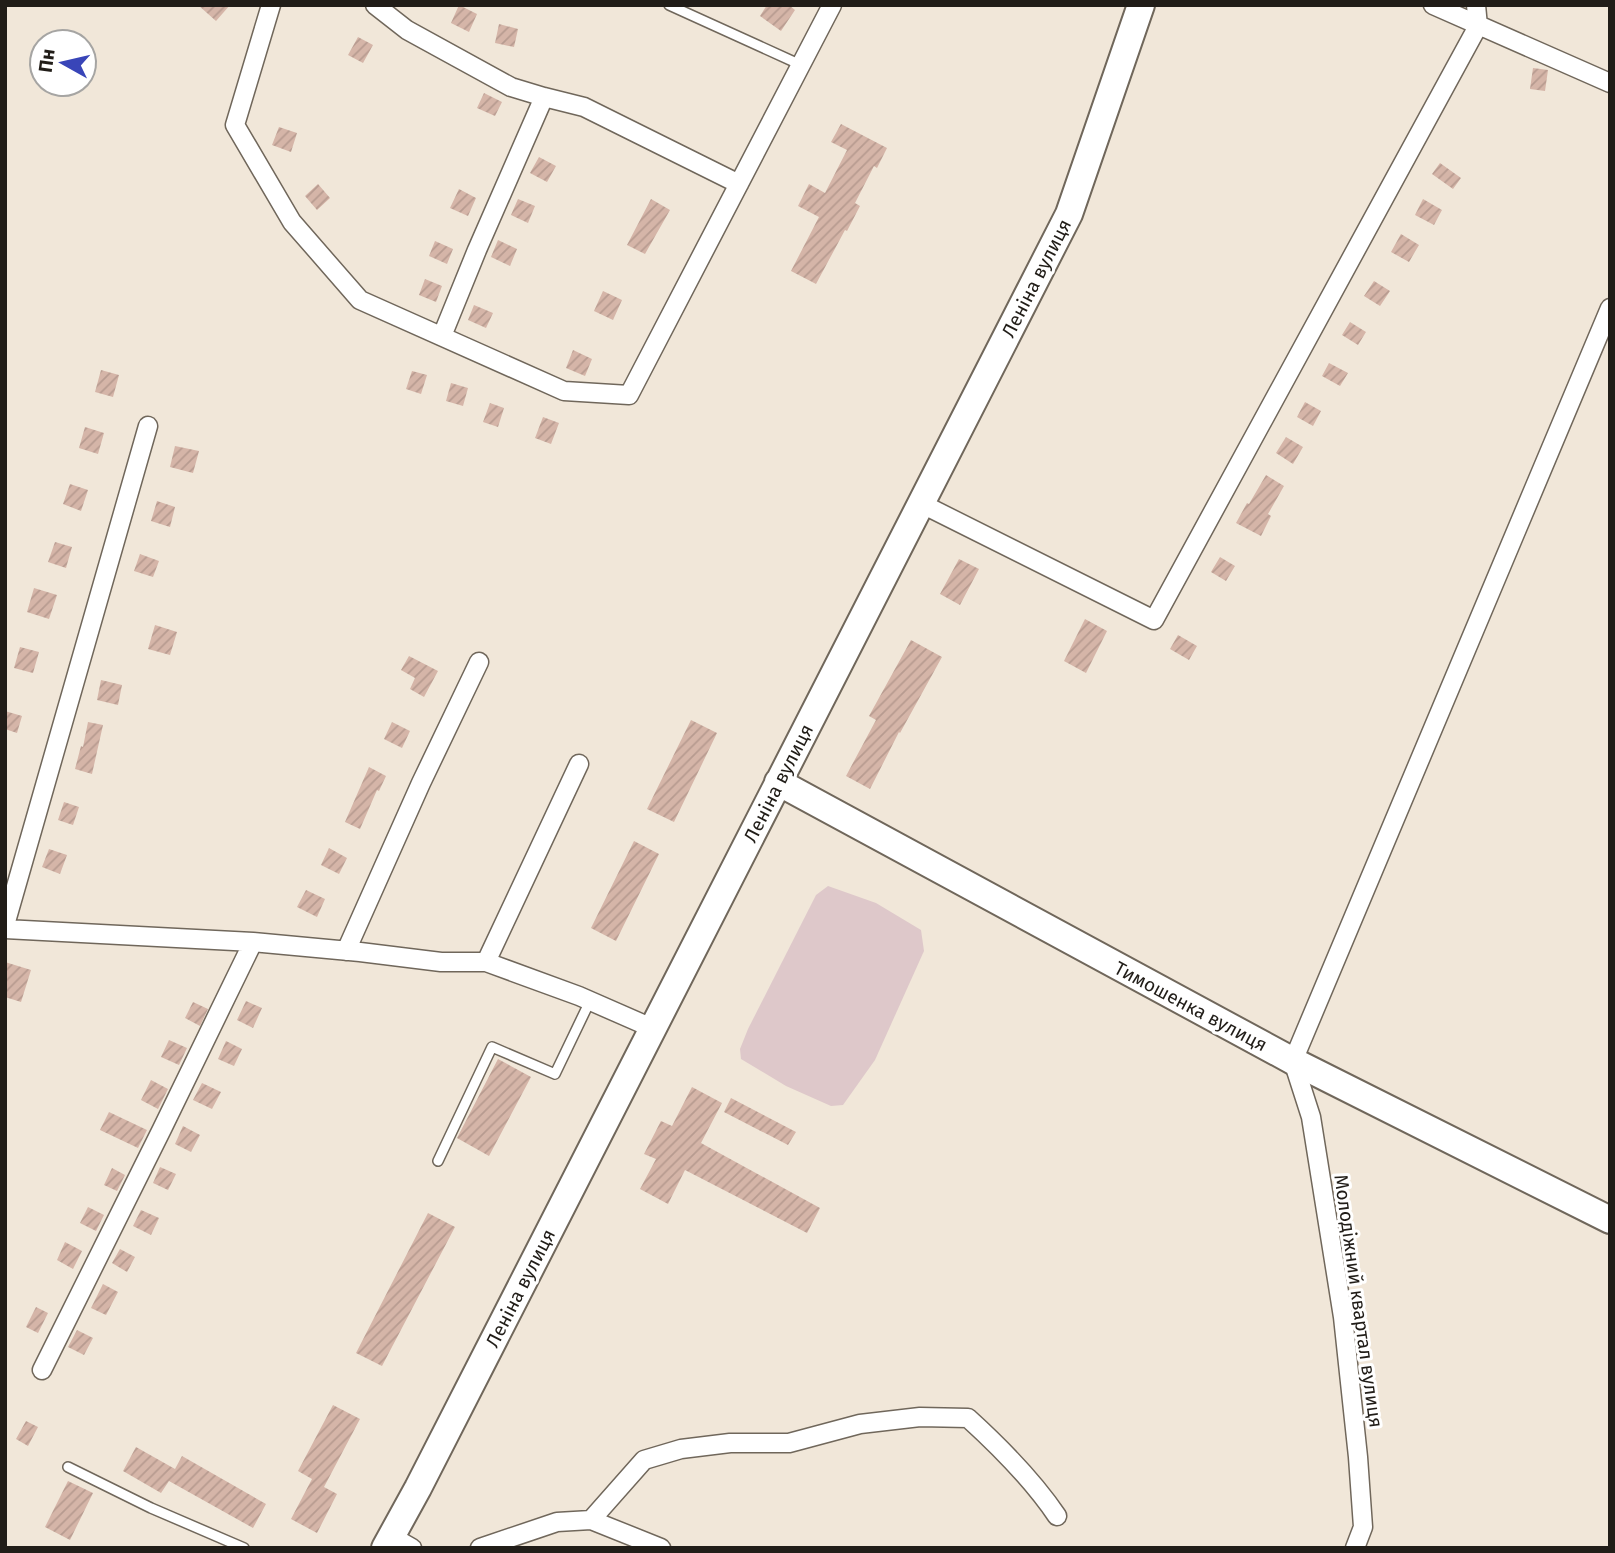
<svg xmlns="http://www.w3.org/2000/svg" width="1615" height="1553" font-family="'Fira Sans',sans-serif">
	<style>
		.green { fill: #dec8ca }
		.building { fill: url(#building-hatch) }
		.lines { fill: none; stroke-linecap: round; stroke-linejoin: round }
		.lane-casing { stroke: #70675b; stroke-width: 12 }
		.street-casing { stroke: #70675b; stroke-width: 21 }
		.secondary-casing { stroke: #70675b; stroke-width: 30 }
		.lane { stroke: #fff; stroke-width: 9 }
		.street { stroke: #fff; stroke-width: 18 }
		.secondary { stroke: #fff; stroke-width: 26 }
		.labels { text-anchor: middle; stroke-width: 6; stroke-linejoin: round; paint-order: stroke }
		.street-label { font-size: 19px; fill: #211d18; stroke: #fff }
	</style>
	<defs>
		<pattern id="building-hatch" width="6" height="6" patternUnits="userSpaceOnUse" patternTransform="scale(1.75)"><rect width="6" height="6" fill="#d5b5a8"/><path d="M-1 1l2-2M0 6l6-6M5 7l2-2" fill="none" stroke="#b79b90"/></pattern>
	</defs>
	<rect width="100%" height="100%" fill="#f1e7d9"/>
	<!-- green -->
	<path class="green" d="M 828,886 L 876,903 L 921,930 L 924,951 L 875,1060 L 843,1105 L 831,1106 L 786,1086 L 741,1059 L 740,1049 L 748,1029 L 816,895 Z"/>
	<!-- building -->
	<path class="building" d="M 198,5 L 230,5 L 216,21 Z
		M 459,5 L 477,14 L 469,32 L 451,23 Z
		M 767,5 L 789,5 L 795,10 L 781,31 L 760,16 Z
		M 499,24 L 518,29 L 514,47 L 495,43 Z
		M 358,37 L 373,45 L 363,63 L 348,55 Z
		M 1533,68 L 1548,70 L 1545,91 L 1530,89 Z
		M 484,93 L 502,102 L 495,116 L 477,108 Z
		M 841,124 L 887,148 L 877,168 L 874,166 L 855,203 L 860,206 L 847,231 L 845,230 L 816,284 L 791,271 L 819,217 L 798,206 L 809,184 L 825,193 L 847,150 L 831,142 Z
		M 279,127 L 297,133 L 291,152 L 272,145 Z
		M 539,157 L 556,166 L 547,182 L 530,173 Z
		M 1440,163 L 1461,178 L 1453,189 L 1432,174 Z
		M 318,184 L 330,198 L 317,210 L 305,196 Z
		M 459,189 L 476,198 L 468,216 L 450,208 Z
		M 518,199 L 535,206 L 528,223 L 511,215 Z
		M 651,199 L 670,210 L 645,254 L 627,245 Z
		M 1423,199 L 1442,210 L 1434,225 L 1415,215 Z
		M 1401,234 L 1419,245 L 1409,262 L 1391,252 Z
		M 498,240 L 517,249 L 510,266 L 491,257 Z
		M 435,241 L 453,249 L 447,264 L 429,256 Z
		M 425,279 L 442,286 L 436,302 L 419,295 Z
		M 1374,281 L 1390,291 L 1380,306 L 1364,296 Z
		M 603,291 L 622,300 L 613,320 L 594,311 Z
		M 474,305 L 493,313 L 486,328 L 468,320 Z
		M 1350,322 L 1366,332 L 1358,345 L 1342,335 Z
		M 573,350 L 592,359 L 585,376 L 566,368 Z
		M 1329,363 L 1348,373 L 1340,386 L 1322,376 Z
		M 101,370 L 119,375 L 113,397 L 95,392 Z
		M 412,371 L 427,375 L 421,394 L 406,389 Z
		M 451,383 L 468,388 L 463,406 L 446,401 Z
		M 1305,402 L 1321,411 L 1313,426 L 1297,417 Z
		M 490,403 L 504,408 L 498,427 L 483,422 Z
		M 543,417 L 559,423 L 551,444 L 535,438 Z
		M 85,427 L 104,433 L 98,454 L 79,448 Z
		M 1286,437 L 1303,447 L 1293,464 L 1276,453 Z
		M 175,446 L 199,451 L 193,473 L 170,467 Z
		M 1266,475 L 1284,486 L 1268,514 L 1271,516 L 1261,536 L 1236,523 L 1247,503 L 1249,504 Z
		M 70,484 L 88,490 L 81,511 L 63,504 Z
		M 157,501 L 175,507 L 170,527 L 151,521 Z
		M 55,542 L 72,547 L 66,568 L 48,562 Z
		M 140,554 L 159,561 L 153,577 L 134,571 Z
		M 1220,557 L 1235,566 L 1226,581 L 1211,572 Z
		M 959,559 L 979,569 L 960,605 L 940,594 Z
		M 34,588 L 57,595 L 49,619 L 27,612 Z
		M 1085,619 L 1107,631 L 1086,673 L 1064,661 Z
		M 155,625 L 177,632 L 170,655 L 148,649 Z
		M 1178,635 L 1197,646 L 1189,660 L 1170,649 Z
		M 911,640 L 942,657 L 900,733 L 899,732 L 870,789 L 846,776 L 876,720 L 869,716 Z
		M 20,647 L 39,652 L 33,673 L 14,668 Z
		M 409,656 L 438,671 L 424,697 L 410,689 L 415,678 L 401,670 Z
		M 101,680 L 122,685 L 118,705 L 97,700 Z
		M 5,711 L 22,716 L 17,733 L 5,729 Z
		M 691,720 L 717,733 L 674,822 L 647,809 Z
		M 88,722 L 103,725 L 92,774 L 75,769 L 81,746 L 83,747 Z
		M 392,722 L 410,731 L 402,748 L 384,739 Z
		M 369,767 L 386,776 L 379,791 L 377,790 L 360,829 L 345,822 Z
		M 64,802 L 79,807 L 73,825 L 58,820 Z
		M 634,841 L 659,854 L 616,941 L 591,928 Z
		M 329,848 L 347,858 L 339,874 L 321,865 Z
		M 49,849 L 67,855 L 60,874 L 42,867 Z
		M 306,890 L 325,899 L 317,917 L 297,907 Z
		M 5,962 L 31,970 L 21,1002 L 5,997 Z
		M 246,1001 L 262,1008 L 253,1028 L 237,1020 Z
		M 193,1002 L 208,1009 L 200,1026 L 185,1018 Z
		M 169,1040 L 187,1048 L 179,1065 L 161,1057 Z
		M 226,1041 L 242,1049 L 234,1066 L 218,1059 Z
		M 498,1059 L 531,1077 L 489,1156 L 457,1138 Z
		M 151,1080 L 168,1089 L 158,1109 L 141,1100 Z
		M 202,1083 L 221,1092 L 212,1109 L 193,1100 Z
		M 692,1087 L 722,1103 L 701,1143 L 820,1208 L 807,1233 L 685,1170 L 668,1204 L 640,1189 L 656,1159 L 644,1154 L 661,1121 L 672,1126 Z
		M 731,1098 L 796,1132 L 788,1145 L 724,1112 Z
		M 109,1112 L 147,1130 L 138,1148 L 100,1130 Z
		M 183,1126 L 200,1135 L 191,1152 L 175,1144 Z
		M 160,1167 L 176,1174 L 168,1190 L 153,1183 Z
		M 112,1168 L 125,1175 L 117,1191 L 104,1185 Z
		M 88,1207 L 104,1215 L 96,1231 L 80,1223 Z
		M 141,1210 L 159,1218 L 151,1235 L 133,1226 Z
		M 428,1213 L 455,1227 L 382,1366 L 356,1353 Z
		M 65,1242 L 82,1251 L 73,1269 L 57,1260 Z
		M 120,1249 L 135,1257 L 127,1272 L 112,1263 Z
		M 103,1284 L 118,1292 L 106,1315 L 91,1308 Z
		M 36,1307 L 48,1313 L 38,1333 L 26,1327 Z
		M 77,1330 L 93,1338 L 84,1355 L 68,1347 Z
		M 333,1405 L 360,1419 L 324,1487 L 337,1494 L 317,1533 L 291,1519 L 312,1479 L 298,1471 Z
		M 26,1421 L 38,1427 L 28,1446 L 16,1439 Z
		M 136,1447 L 175,1469 L 182,1456 L 266,1504 L 253,1528 L 169,1481 L 161,1493 L 123,1471 Z
		M 68,1481 L 93,1493 L 70,1540 L 45,1527 Z"/>
	<g class="lines">
		<defs>
			<path id="lane" d="M 669,5 L 801,65
				M 438,1161 L 492,1047 L 555,1074 L 590,1001
				M 68,1467 L 151,1508 L 244,1548"/>
			<path id="street" d="M 271,5 L 235,125 L 292,222 L 360,300 L 564,391 L 629,395 L 832,5
				M 375,5 L 407,30 L 511,87 L 544,97 L 584,107 L 739,184
				M 1433,5 L 1610,83
				M 442,336 L 477,250 L 544,97
				M 920,503 L 1154,620 L 1478,26 L 1476,5
				M 5,925 L 148,426
				M 5,929 L 253,942 L 360,952 L 441,962 L 486,962 L 579,996 L 652,1028
				M 346,951 L 421,783 L 479,662
				M 486,962 L 579,764
				M 42,1370 L 162,1129 L 253,942
				M 591,1520 L 644,1460 L 681,1449 L 730,1443 L 789,1443 L 860,1424 L 920,1417 L 968,1418 C 1001,1448 1032,1479 1057,1516
				M 391,1536 L 412,1548
				M 480,1548 L 557,1522 L 591,1520 L 661,1548
				M 1355,1548 L 1363,1527 L 1358,1457 L 1343,1317 L 1311,1117 L 1293,1061 L 1610,308"/>
			<path id="secondary" d="M 778,782 L 1293,1061 L 1610,1220
				M 385,1548 L 418,1488 L 1069,214 L 1141,5"/>
		</defs>
		<!-- lane casing -->
		<use href="#lane" class="lane-casing"/>
		<!-- street casing -->
		<use href="#street" class="street-casing"/>
		<!-- secondary casing -->
		<use href="#secondary" class="secondary-casing"/>
		<!-- lane -->
		<use href="#lane" class="lane"/>
		<!-- street -->
		<use href="#street" class="street"/>
		<!-- secondary -->
		<use href="#secondary" class="secondary"/>
	</g>
	<g class="labels">
		<!-- street labels -->
		<g class="street-label">
			<text transform="translate(1036 278) rotate(-63)" y="7">Леніна вулиця</text>
			<text transform="translate(778 783) rotate(-63)" y="7">Леніна вулиця</text>
			<text transform="translate(1191 1006) rotate(28)" y="7">Тимошенка вулиця</text>
			<text transform="translate(520 1288) rotate(-63)" y="7">Леніна вулиця</text>
			<text transform="translate(1359 1301) rotate(82)" y="7">Молодіжний квартал вулиця</text>
		</g>
	</g>
	<!-- border -->
	<rect width="1615" height="1553" fill="none" stroke="#211d18" stroke-width="14"/>
	<!-- north arrow -->
	<g transform="translate(63 63) rotate(278)"><circle r="33" fill="#ffffff" stroke="#a6a5a3" stroke-width="2"/>
	<path d="M0-5L12 26L0 18L-12 26Z" fill="#3945b8"/>
	<text y="-10" font-size="19" font-weight="bold" text-anchor="middle" fill="#211d18">Пн</text>
	</g>
</svg>
